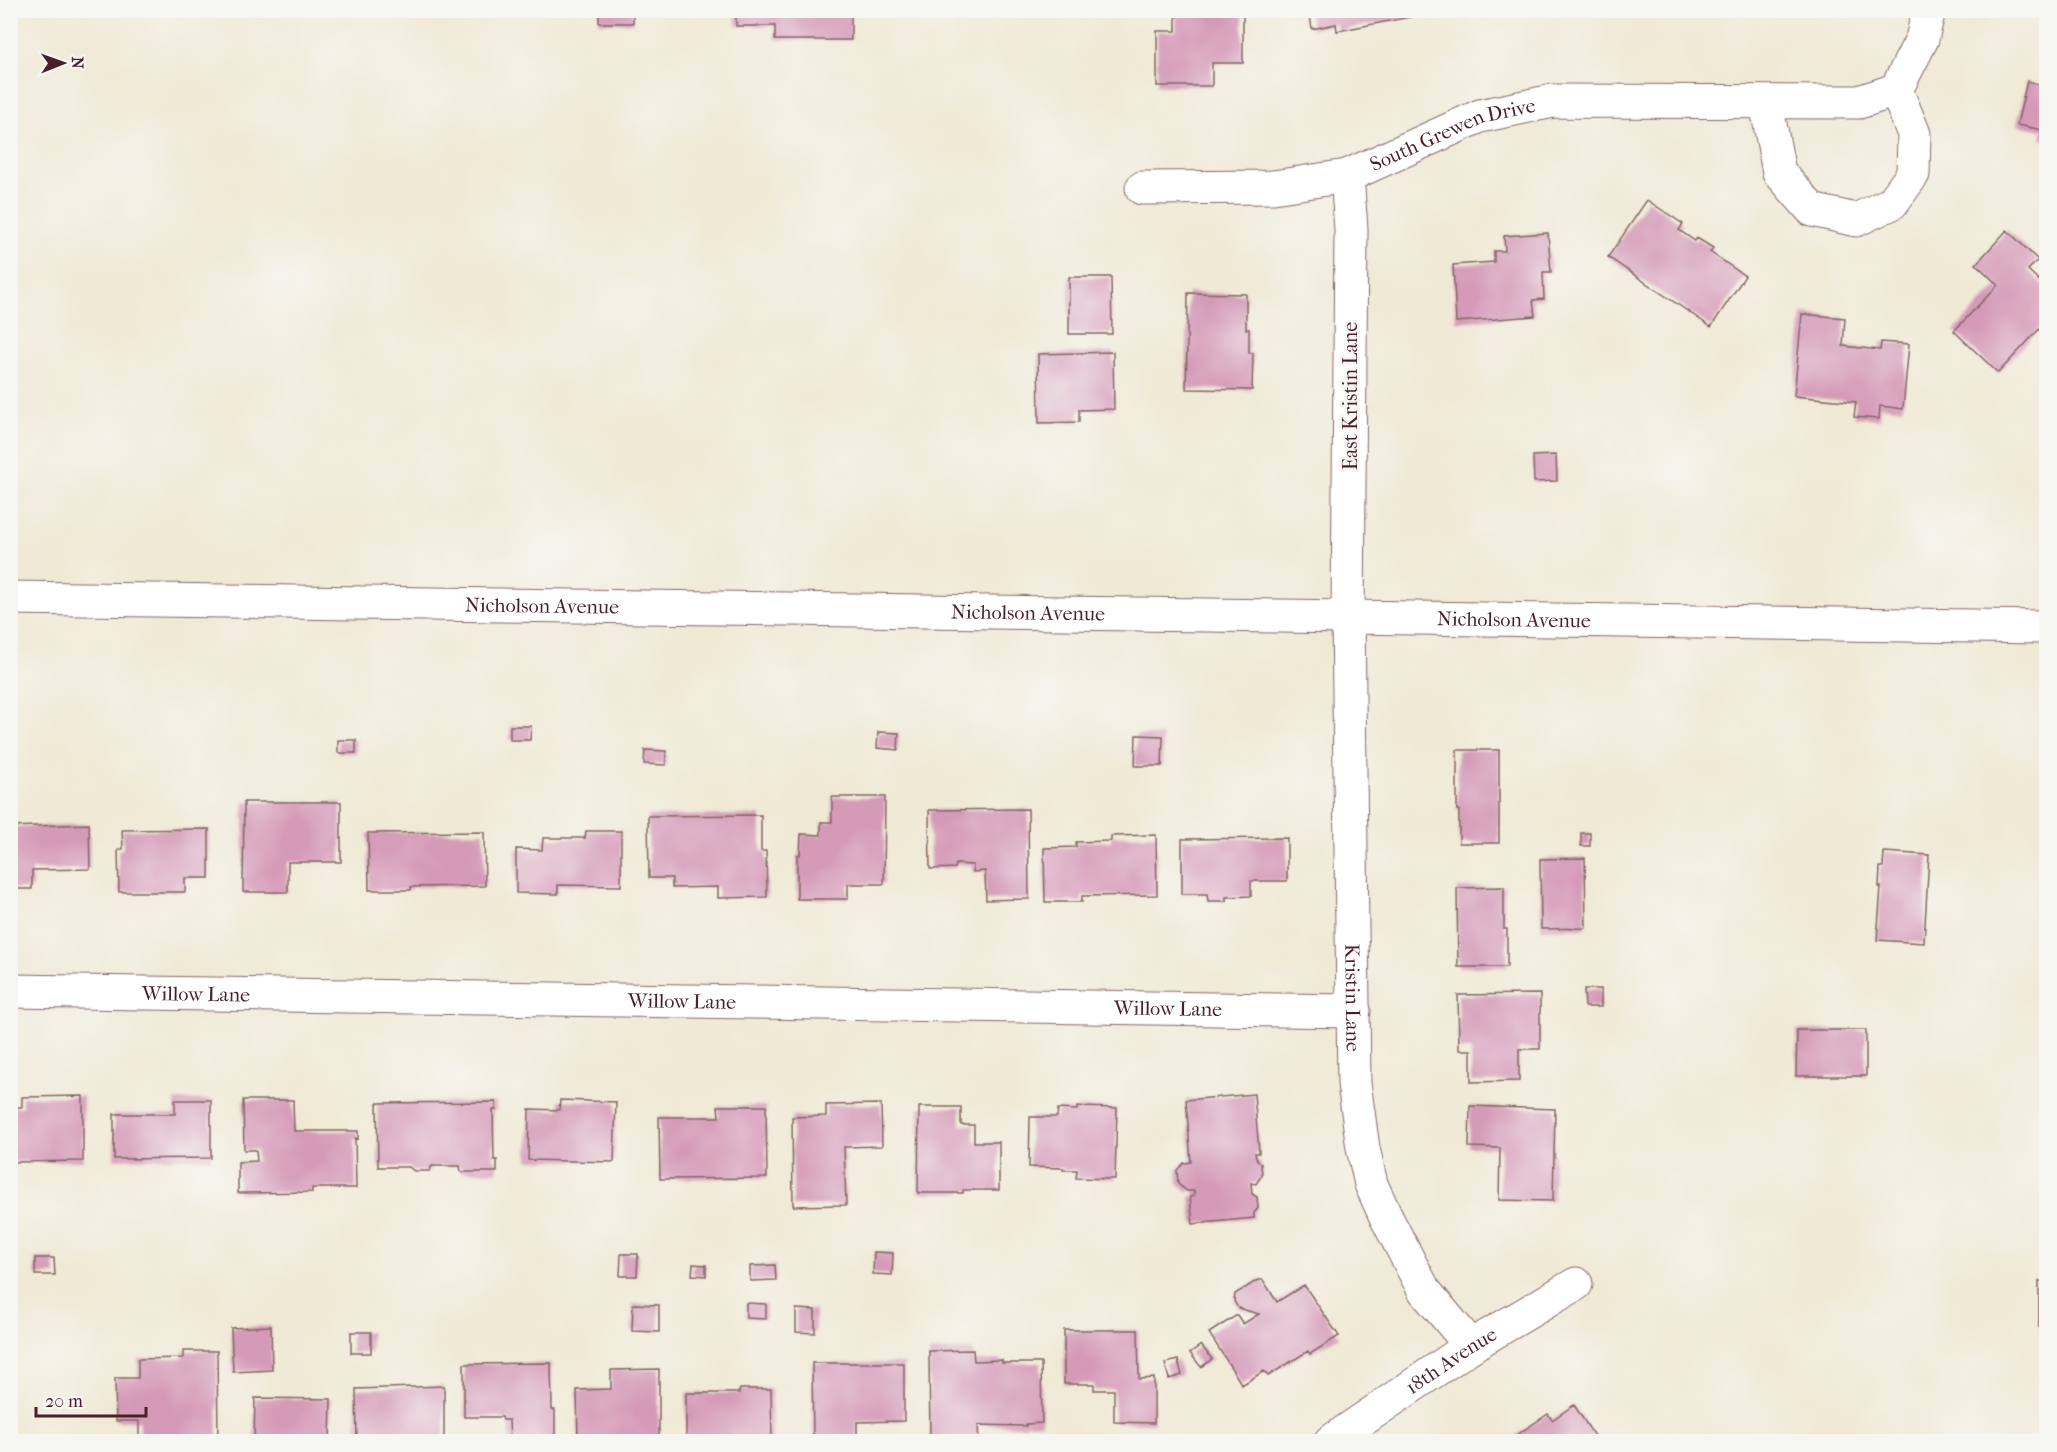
<svg xmlns="http://www.w3.org/2000/svg" width="2057" height="1452" font-family="'IM FELL French Canon',serif">
	<style>
		.building { fill: #d59ab8 }
		.lines { fill: none; stroke-linecap: round; stroke-linejoin: round }
		.minor-casing { stroke: #846666; stroke-width: 35 }
		.minor { stroke: #fff; stroke-width: 33 }
		.labels { text-anchor: middle; stroke-width: 6; stroke-linejoin: round; paint-order: stroke }
		.street-label { font-size: 20px; fill: #4a1f2b; stroke: #f6f6f2 }
	</style>
	<rect width="100%" height="100%" fill="#f6f6f2"/>
	<filter id="ink" filterUnits="userSpaceOnUse"><feTurbulence type="fractalNoise" baseFrequency=".0167" numOctaves="2"/><feDisplacementMap in="SourceGraphic" scale="12" xChannelSelector="R" yChannelSelector="G"/><feConvolveMatrix kernelMatrix="1 2 1 2 8 2 1 2 1" color-interpolation-filters="sRGB"/></filter>
	<filter id="wash" filterUnits="userSpaceOnUse"><feTurbulence type="fractalNoise" baseFrequency=".008" numOctaves="4" result="noise"/><feDisplacementMap in="SourceGraphic" scale="24" xChannelSelector="R" yChannelSelector="G"/><feGaussianBlur stdDeviation="1.35" result="paint"/><feColorMatrix in="noise" values="0 0 0 0 0 0 0 0 0 0 0 0 0 0 0 0 0 1.4 0 .05"/><feComposite in="paint" operator="in"/></filter>
	<g filter="url(#wash)">
		<rect width="100%" height="100%" fill="#f0e9d5"/>
		<g id="blocks">
			<!-- building -->
			<path class="building" d="M 599,10 L 633,10 L 633,23 L 599,23 Z
				M 736,10 L 851,10 L 851,40 L 775,40 L 775,26 L 736,26 Z
				M 1176,10 L 1243,10 L 1243,63 L 1212,63 L 1212,86 L 1157,86 L 1157,31 L 1176,31 Z
				M 1309,10 L 1421,10 L 1421,15 L 1337,31 L 1336,24 L 1312,29 Z
				M 2027,81 L 2046,86 L 2046,140 L 2041,139 L 2043,130 L 2017,125 Z
				M 1647,200 L 1683,224 L 1679,230 L 1695,241 L 1697,238 L 1713,248 L 1710,252 L 1745,276 L 1711,327 L 1608,257 Z
				M 2007,230 L 2038,260 L 2028,270 L 2046,287 L 2046,327 L 2044,324 L 1998,373 L 1954,331 L 1998,285 L 1976,264 Z
				M 1548,233 L 1551,272 L 1543,272 L 1544,299 L 1533,300 L 1535,316 L 1456,322 L 1453,265 L 1494,262 L 1494,251 L 1505,251 L 1504,236 Z
				M 1069,277 L 1111,277 L 1112,334 L 1069,334 Z
				M 1188,293 L 1246,294 L 1246,329 L 1249,329 L 1249,353 L 1253,353 L 1252,390 L 1186,389 Z
				M 1802,314 L 1845,318 L 1843,346 L 1880,350 L 1881,342 L 1909,344 L 1903,409 L 1880,406 L 1879,419 L 1854,417 L 1856,402 L 1794,396 Z
				M 1113,352 L 1114,409 L 1079,410 L 1079,422 L 1039,423 L 1038,354 Z
				M 1556,455 L 1557,481 L 1534,482 L 1533,456 Z
				M 510,726 L 531,726 L 530,740 L 510,740 Z
				M 878,732 L 899,733 L 898,750 L 877,748 Z
				M 1136,735 L 1163,736 L 1162,766 L 1135,766 Z
				M 338,740 L 356,740 L 356,753 L 338,753 Z
				M 645,750 L 666,751 L 666,765 L 644,764 Z
				M 1457,750 L 1499,750 L 1499,843 L 1459,843 L 1459,810 L 1457,810 Z
				M 832,797 L 885,797 L 884,884 L 848,884 L 848,899 L 797,899 L 797,855 L 800,855 L 801,834 L 821,835 L 821,822 L 832,822 Z
				M 244,802 L 341,802 L 341,862 L 288,862 L 288,892 L 243,892 Z
				M 1028,809 L 1029,899 L 986,900 L 985,871 L 973,872 L 973,865 L 956,864 L 955,868 L 930,869 L 929,810 Z
				M 761,815 L 761,851 L 766,851 L 767,897 L 718,898 L 718,887 L 672,888 L 672,878 L 649,878 L 648,816 Z
				M 89,824 L 90,869 L 32,870 L 32,889 L 10,889 L 10,827 Z
				M 209,829 L 209,878 L 185,878 L 185,892 L 119,892 L 118,850 L 123,849 L 122,830 Z
				M 586,831 L 621,831 L 621,886 L 558,885 L 558,894 L 516,893 L 516,849 L 542,850 L 543,838 L 585,838 Z
				M 484,832 L 485,886 L 411,887 L 411,890 L 369,890 L 368,833 Z
				M 1581,833 L 1590,833 L 1590,846 L 1581,846 Z
				M 1156,835 L 1157,895 L 1082,896 L 1082,902 L 1045,902 L 1044,848 L 1076,847 L 1076,842 L 1111,841 L 1111,836 Z
				M 1287,838 L 1287,881 L 1251,881 L 1251,896 L 1226,897 L 1226,901 L 1208,901 L 1207,894 L 1182,894 L 1182,839 Z
				M 1884,852 L 1929,855 L 1924,943 L 1877,940 L 1881,887 L 1879,887 L 1880,867 L 1883,867 Z
				M 1585,858 L 1586,928 L 1541,929 L 1540,859 Z
				M 1504,887 L 1504,929 L 1507,929 L 1507,967 L 1458,967 L 1457,888 Z
				M 1584,989 L 1601,989 L 1601,1007 L 1585,1007 Z
				M 1540,994 L 1540,1049 L 1519,1049 L 1519,1081 L 1471,1082 L 1471,1050 L 1459,1050 L 1458,995 Z
				M 1797,1030 L 1866,1030 L 1866,1076 L 1796,1076 Z
				M 1254,1094 L 1259,1151 L 1259,1153 L 1255,1153 L 1256,1158 L 1261,1164 L 1262,1175 L 1256,1184 L 1251,1183 L 1252,1194 L 1257,1197 L 1258,1208 L 1254,1213 L 1254,1218 L 1193,1224 L 1190,1197 L 1194,1196 L 1194,1191 L 1187,1191 L 1178,1184 L 1177,1170 L 1184,1163 L 1191,1162 L 1186,1100 Z
				M 83,1096 L 83,1161 L 10,1162 L 10,1107 L 22,1107 L 22,1097 Z
				M 175,1100 L 211,1100 L 211,1158 L 114,1159 L 114,1114 L 175,1114 Z
				M 243,1100 L 293,1100 L 294,1131 L 358,1131 L 358,1139 L 355,1138 L 356,1188 L 312,1188 L 312,1192 L 238,1193 L 238,1162 L 257,1161 L 256,1150 L 244,1150 Z
				M 560,1100 L 616,1102 L 614,1162 L 528,1160 L 529,1109 L 559,1110 Z
				M 496,1102 L 496,1110 L 493,1110 L 494,1160 L 497,1160 L 497,1172 L 461,1172 L 460,1166 L 432,1166 L 429,1171 L 414,1171 L 409,1167 L 378,1167 L 377,1103 Z
				M 881,1104 L 882,1146 L 844,1147 L 846,1205 L 793,1206 L 792,1117 L 826,1116 L 826,1105 Z
				M 718,1106 L 766,1106 L 767,1178 L 660,1179 L 659,1117 L 719,1117 Z
				M 1470,1106 L 1555,1109 L 1553,1201 L 1499,1200 L 1500,1148 L 1469,1147 Z
				M 919,1107 L 961,1107 L 961,1125 L 974,1125 L 974,1142 L 999,1142 L 999,1190 L 963,1190 L 963,1193 L 918,1193 Z
				M 1077,1107 L 1117,1108 L 1115,1179 L 1076,1178 L 1077,1170 L 1063,1170 L 1063,1168 L 1029,1167 L 1030,1117 L 1057,1117 L 1058,1109 L 1077,1110 Z
				M 874,1252 L 893,1253 L 892,1275 L 873,1274 Z
				M 621,1254 L 638,1254 L 637,1276 L 620,1276 Z
				M 35,1258 L 54,1258 L 55,1275 L 35,1275 Z
				M 693,1264 L 706,1265 L 706,1276 L 692,1275 Z
				M 775,1265 L 776,1280 L 750,1281 L 750,1266 Z
				M 1258,1280 L 1263,1280 L 1277,1302 L 1304,1285 L 1339,1336 L 1310,1354 L 1308,1351 L 1268,1376 L 1264,1371 L 1242,1385 L 1209,1333 L 1237,1315 L 1243,1324 L 1259,1314 L 1238,1308 L 1234,1301 L 1235,1294 Z
				M 2039,1281 L 2046,1281 L 2046,1327 L 2039,1327 Z
				M 746,1303 L 766,1304 L 766,1319 L 746,1318 Z
				M 633,1304 L 659,1305 L 659,1332 L 632,1331 Z
				M 796,1309 L 815,1310 L 815,1333 L 796,1332 Z
				M 271,1326 L 272,1370 L 233,1372 L 231,1328 Z
				M 1064,1330 L 1138,1330 L 1139,1379 L 1154,1378 L 1154,1423 L 1114,1422 L 1114,1390 L 1094,1390 L 1094,1384 L 1064,1384 Z
				M 351,1332 L 371,1332 L 371,1353 L 351,1353 Z
				M 1201,1345 L 1212,1359 L 1201,1367 L 1190,1353 Z
				M 973,1350 L 974,1361 L 1002,1360 L 1002,1363 L 1041,1363 L 1042,1423 L 1026,1424 L 1026,1426 L 978,1425 L 979,1442 L 930,1442 L 929,1351 Z
				M 183,1351 L 217,1351 L 218,1440 L 139,1442 L 139,1421 L 116,1421 L 115,1378 L 138,1378 L 138,1359 L 183,1358 Z
				M 1178,1360 L 1182,1375 L 1169,1379 L 1165,1363 Z
				M 551,1363 L 552,1410 L 555,1410 L 555,1442 L 510,1442 L 509,1420 L 503,1420 L 502,1417 L 464,1417 L 464,1364 Z
				M 812,1363 L 904,1363 L 904,1421 L 857,1422 L 857,1442 L 813,1442 Z
				M 659,1369 L 659,1442 L 578,1442 L 577,1390 L 611,1389 L 611,1370 Z
				M 444,1386 L 444,1442 L 357,1442 L 356,1389 Z
				M 740,1389 L 771,1389 L 772,1442 L 686,1442 L 686,1393 L 739,1393 Z
				M 255,1398 L 331,1399 L 330,1442 L 254,1442 Z
				M 1574,1405 L 1598,1442 L 1506,1442 L 1548,1414 L 1552,1420 Z
				M 2043,1415 L 2046,1415 L 2046,1442 L 2043,1442 Z"/>
		</g>
	</g>
	<g filter="url(#ink)">
		<use href="#blocks" fill-opacity="0" stroke="#846666" stroke-width="1.5"/>
		<g class="lines">
			<defs>
				<g id="minor">
					<path d="M 1896,90 L 1922,39 L 1929,10"/>
					<path d="M 1766,103 L 1779,172 L 1812,210 L 1856,220 L 1892,203 L 1913,174 L 1914,134 L 1896,90"/>
					<path id="s1" d="M 1347,176 L 1351,229 L 1348,617 L 1354,1083 L 1363,1148 L 1371,1184 L 1386,1217 L 1424,1290 L 1471,1346"/>
					<path id="s2" d="M 1142,188 L 1273,187 L 1347,176 L 1480,116 L 1553,101 L 1859,102 L 1896,90"/>
					<path id="s3" d="M 10,598 L 2046,627"/>
					<path id="s4" d="M 10,991 L 1354,1011"/>
					<path id="s5" d="M 1330,1442 L 1471,1346 L 1576,1284"/>
				</g>
			</defs>
			<!-- minor casing -->
			<use href="#minor" class="minor-casing"/>
			<!-- minor -->
			<use href="#minor" class="minor"/>
		</g>
	</g>
	<g class="labels">
		<!-- street labels -->
		<g class="street-label">
			<text dy="7" stroke="none"><textPath href="#s2" startOffset="320">South Grewen Drive</textPath></text>
			<text transform="translate(1350 396) rotate(-90)" y="7">East Kristin Lane</text>
			<text dy="7" stroke="none"><textPath href="#s3" startOffset="532">Nicholson Avenue</textPath></text>
			<text dy="7" stroke="none"><textPath href="#s3" startOffset="1018">Nicholson Avenue</textPath></text>
			<text dy="7" stroke="none"><textPath href="#s3" startOffset="1504">Nicholson Avenue</textPath></text>
			<text dy="7" stroke="none"><textPath href="#s4" startOffset="186">Willow Lane</textPath></text>
			<text dy="7" stroke="none"><textPath href="#s1" startOffset="822">Kristin Lane</textPath></text>
			<text dy="7" stroke="none"><textPath href="#s4" startOffset="672">Willow Lane</textPath></text>
			<text dy="7" stroke="none"><textPath href="#s4" startOffset="1158">Willow Lane</textPath></text>
			<text dy="7" stroke="none"><textPath href="#s5" startOffset="146">18th Avenue</textPath></text>
		</g>
	</g>
	<!-- margin -->
	<rect width="2057" height="1452" fill="none" stroke="#f6f6f2" stroke-width="36"/>
	<!-- north arrow -->
	<g transform="translate(63 63) rotate(89)" stroke="#f6f6f2" stroke-width="4.5" paint-order="stroke">
	<path d="M0-4.5L10 22L0 15L-10 22Z" fill="#4a1f2b"/>
	<text y="-9" font-size="16" font-weight="bold" text-anchor="middle" fill="#4a1f2b">N</text>
	</g>
	<!-- scale -->
	<path d="M36 1407v9h110v-9" fill="none" stroke="#4a1f2b" stroke-width="3"/>
	<text x="45" y="1407" font-size="18" fill="#4a1f2b" stroke="#f6f6f2" stroke-width="4.5" paint-order="stroke">20 m</text>
</svg>
